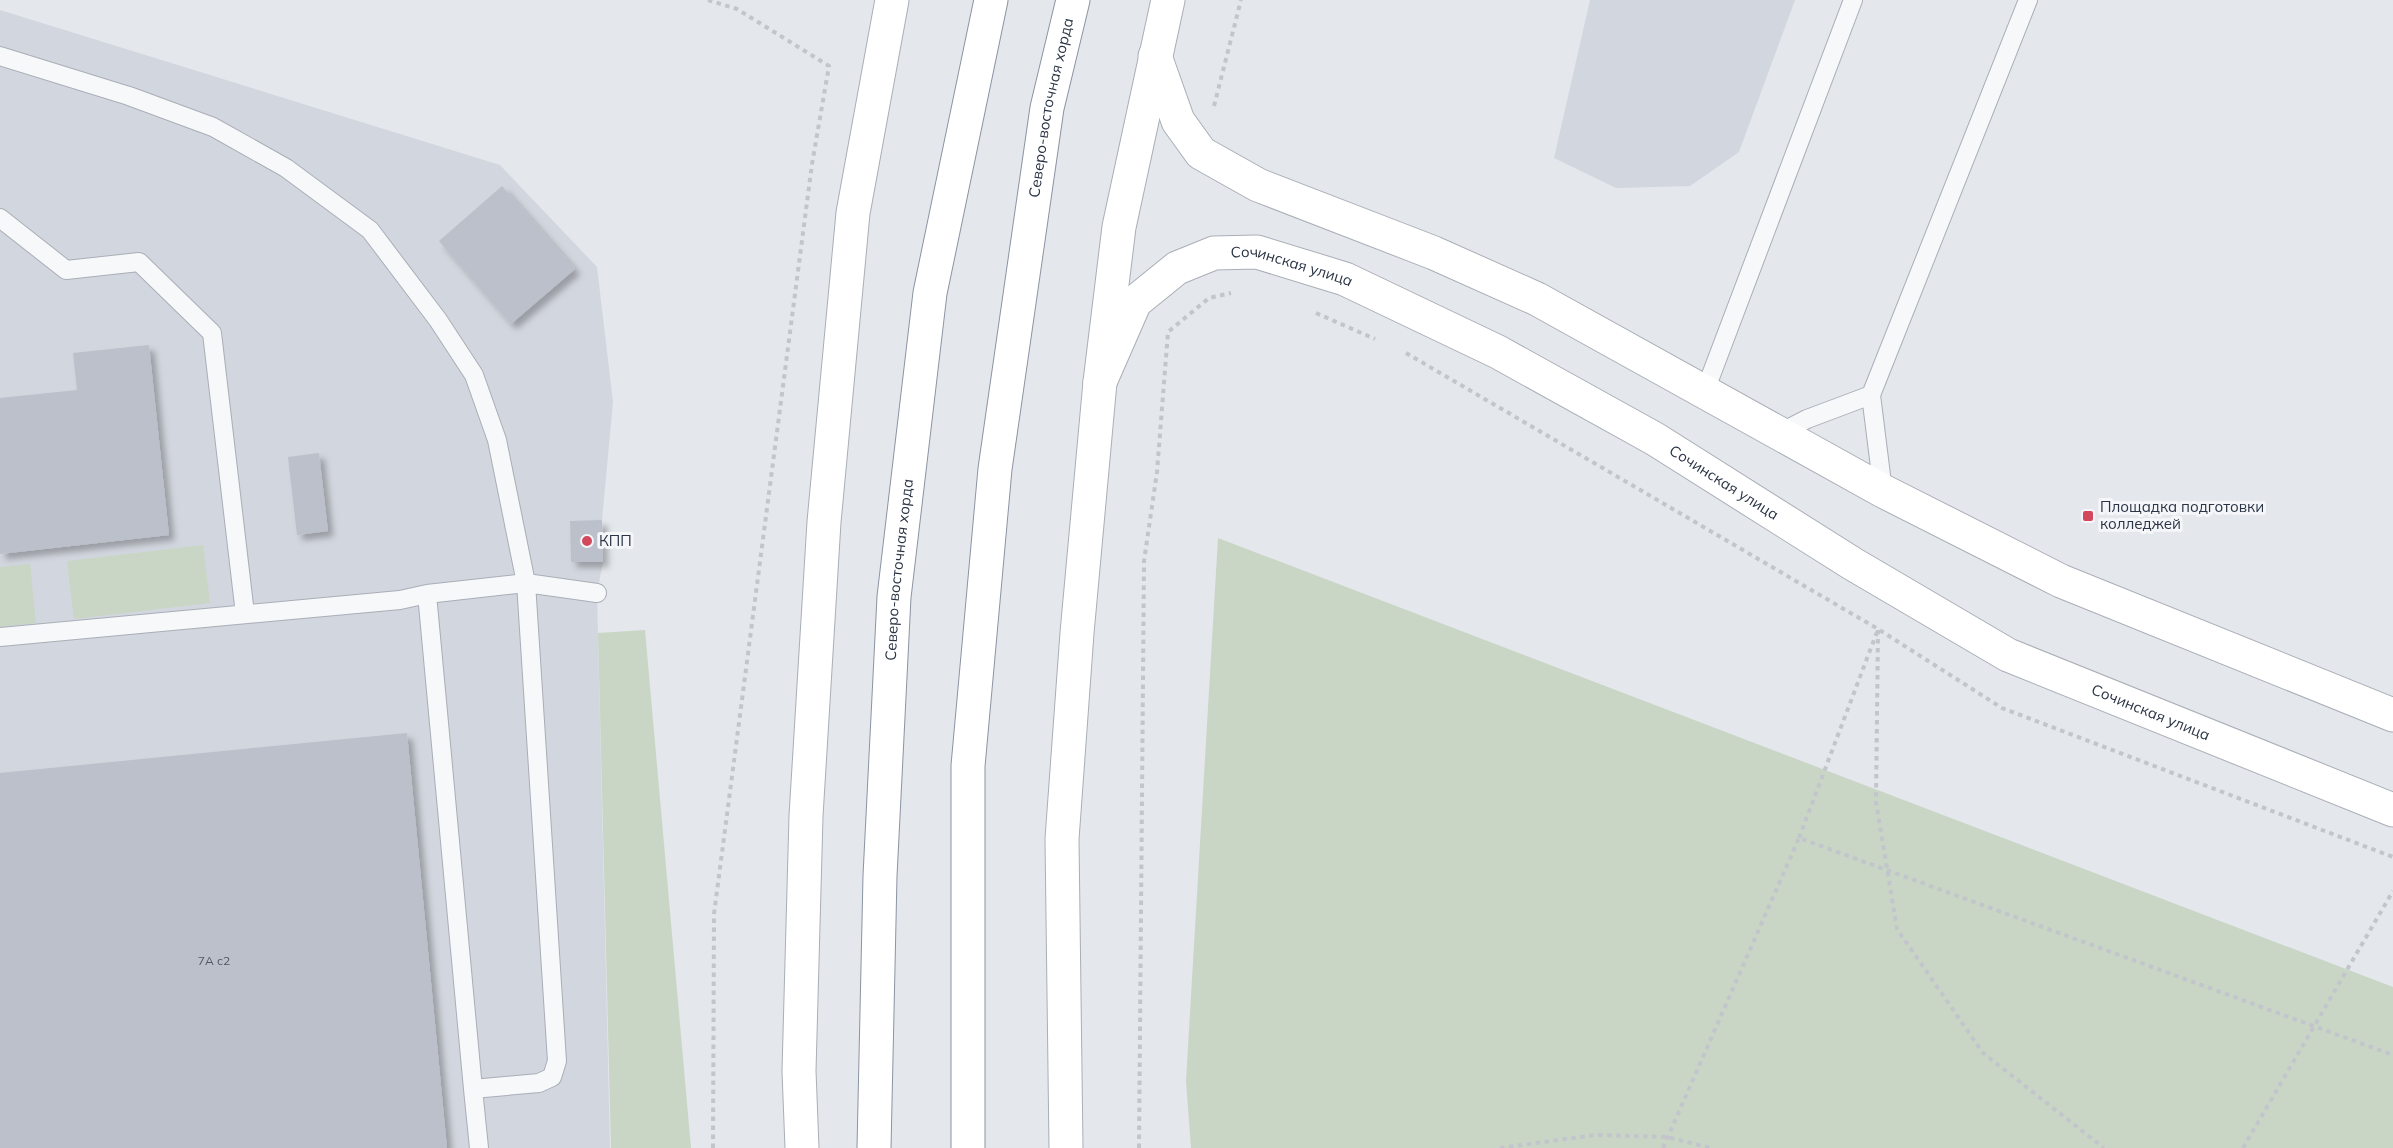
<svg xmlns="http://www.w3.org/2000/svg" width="2393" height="1148" font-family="Mulish,sans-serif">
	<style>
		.built { fill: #d2d6de }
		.green { fill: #c9d6c5 }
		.building { fill: #bbc0ca; filter: url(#shadow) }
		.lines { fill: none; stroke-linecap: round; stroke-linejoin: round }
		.lane-casing { stroke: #a9aeb7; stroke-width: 20 }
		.secondary-casing { stroke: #a9aeb7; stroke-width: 35 }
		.highway-casing { stroke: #8b94a3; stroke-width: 35 }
		.path { stroke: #c2c5cb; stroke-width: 4; stroke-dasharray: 4.5 4.5; stroke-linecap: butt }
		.lane { stroke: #f7f8fa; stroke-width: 18 }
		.secondary { stroke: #fff; stroke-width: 33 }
		.highway { stroke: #fff; stroke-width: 33 }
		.poi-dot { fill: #d1495b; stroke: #f4f6f9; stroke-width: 2 }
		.labels { text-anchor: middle; stroke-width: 6; stroke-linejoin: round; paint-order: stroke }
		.number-label { font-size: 12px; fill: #4f5766 }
		.street-label { font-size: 15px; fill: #2b3445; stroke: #f4f6f9 }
		.poi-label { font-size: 15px; fill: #2b3445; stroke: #f4f6f9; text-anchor: start }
	</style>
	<defs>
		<filter id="shadow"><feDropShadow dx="5.5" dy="5.5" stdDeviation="3" flood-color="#0004"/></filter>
	</defs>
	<rect width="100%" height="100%" fill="#e4e7ec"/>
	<!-- built -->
	<path class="built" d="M 1590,0 L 1795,0 L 1739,152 L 1690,186 L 1616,188 L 1554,158 Z
		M 0,10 L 500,165 L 597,267 L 613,402 L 602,520 L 603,562 L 597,593 L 610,1148 L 0,1148 Z"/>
	<!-- green -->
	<path class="green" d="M 1218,538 L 2393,987 L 2393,1148 L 1191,1148 L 1186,1081 Z
		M 203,545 L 210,603 L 74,619 L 67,561 Z
		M 30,564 L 36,623 L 0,627 L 0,567 Z
		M 645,630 L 691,1148 L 611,1148 L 598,633 Z"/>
	<!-- building -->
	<path class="building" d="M 502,186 L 575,269 L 511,324 L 439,241 Z
		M 149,345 L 169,535 L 0,554 L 0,398 L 77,390 L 73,353 Z
		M 319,453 L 328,531 L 297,535 L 288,457 Z
		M 602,520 L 603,562 L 571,562 L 570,521 Z
		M 407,733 L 447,1148 L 0,1148 L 0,773 Z"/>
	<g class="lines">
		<defs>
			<path id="lane" d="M 0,56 L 129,96 L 213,127 L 286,168 L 370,230 L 438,320 L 474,375 L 497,440 L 526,583 L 557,1061 L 552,1077 L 539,1083 L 473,1089 L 479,1148
				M 0,218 L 66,270 L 139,262 L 212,333 L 245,614
				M 1705,391 L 1853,0
				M 1778,434 L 1807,419 L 1871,395
				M 1883,491 L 1871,395 L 2028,0
				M 427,594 L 473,1089
				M 0,637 L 400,600 L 427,594 L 526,583 L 597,593"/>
			<g id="secondary">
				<path d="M 1155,56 L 1178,121 L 1201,153 L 1258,185 L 1434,253 L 1537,299 L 1883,491 L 2061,581 L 2393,715"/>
				<path id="s1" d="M 1100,382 L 1135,302 L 1177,268 L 1214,253 L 1257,252 L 1345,279 L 1498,352 L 1655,439 L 1853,564 L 2008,655 L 2393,810"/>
				<path d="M 802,1148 L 799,1071 L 806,816 L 824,522 L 853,213 L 892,0"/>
				<path d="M 1066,1148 L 1062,839 L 1077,633 L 1100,382 L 1119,227 L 1168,0"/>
			</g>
			<g id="highway">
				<path id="s2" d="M 874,1148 L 880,876 L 894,597 L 930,293 L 991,0"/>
				<path id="s3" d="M 968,1148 L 968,766 L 995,469 L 1047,108 L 1073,0"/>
			</g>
		</defs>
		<!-- lane casing -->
		<use href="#lane" class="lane-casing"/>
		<!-- secondary casing -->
		<use href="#secondary" class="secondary-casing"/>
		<!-- highway casing -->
		<use href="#highway" class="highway-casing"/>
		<!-- path -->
		<path class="path" d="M 708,0 L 737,9 L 829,66 L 812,164 L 714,914 L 713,1148
			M 1214,106 L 1241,0
			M 1316,313 L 1375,339
			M 1406,353 L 1878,629 L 2002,708 L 2393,857
			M 1878,630 L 1876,802 L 1897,929 L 1983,1053 L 2104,1148
			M 1799,838 L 1877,632
			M 1139,1148 L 1144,561 L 1157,472 L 1168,332 L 1209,298 L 1231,293
			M 1500,1148 L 1595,1135 L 1667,1137 L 1711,1148
			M 1663,1148 L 1799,838 L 2393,1055
			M 2243,1148 L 2393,891"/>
		<!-- lane -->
		<use href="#lane" class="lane"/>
		<!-- secondary -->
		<use href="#secondary" class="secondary"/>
		<!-- highway -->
		<use href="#highway" class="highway"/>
	</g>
	<!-- markers -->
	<g class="poi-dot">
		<rect x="2082" y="510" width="12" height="12" rx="3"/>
		<circle cx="587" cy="541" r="6"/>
	</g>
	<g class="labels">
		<!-- number labels -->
		<g class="number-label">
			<text x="214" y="965">7А с2</text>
		</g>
		<!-- street labels -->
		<g class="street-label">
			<text dy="5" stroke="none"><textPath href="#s3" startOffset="1046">Северо-восточная хорда</textPath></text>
			<text dy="5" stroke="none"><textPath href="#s1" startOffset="261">Сочинская улица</textPath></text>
			<text dy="5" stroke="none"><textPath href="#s1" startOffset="747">Сочинская улица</textPath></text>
			<text dy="5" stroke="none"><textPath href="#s2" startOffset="579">Северо-восточная хорда</textPath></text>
			<text dy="5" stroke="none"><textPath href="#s1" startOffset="1233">Сочинская улица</textPath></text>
		</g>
		<!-- poi labels -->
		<g class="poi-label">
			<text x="2100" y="512">Площадка подготовки<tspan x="2100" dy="17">колледжей</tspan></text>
			<text x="599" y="546">КПП</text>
		</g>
	</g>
</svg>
